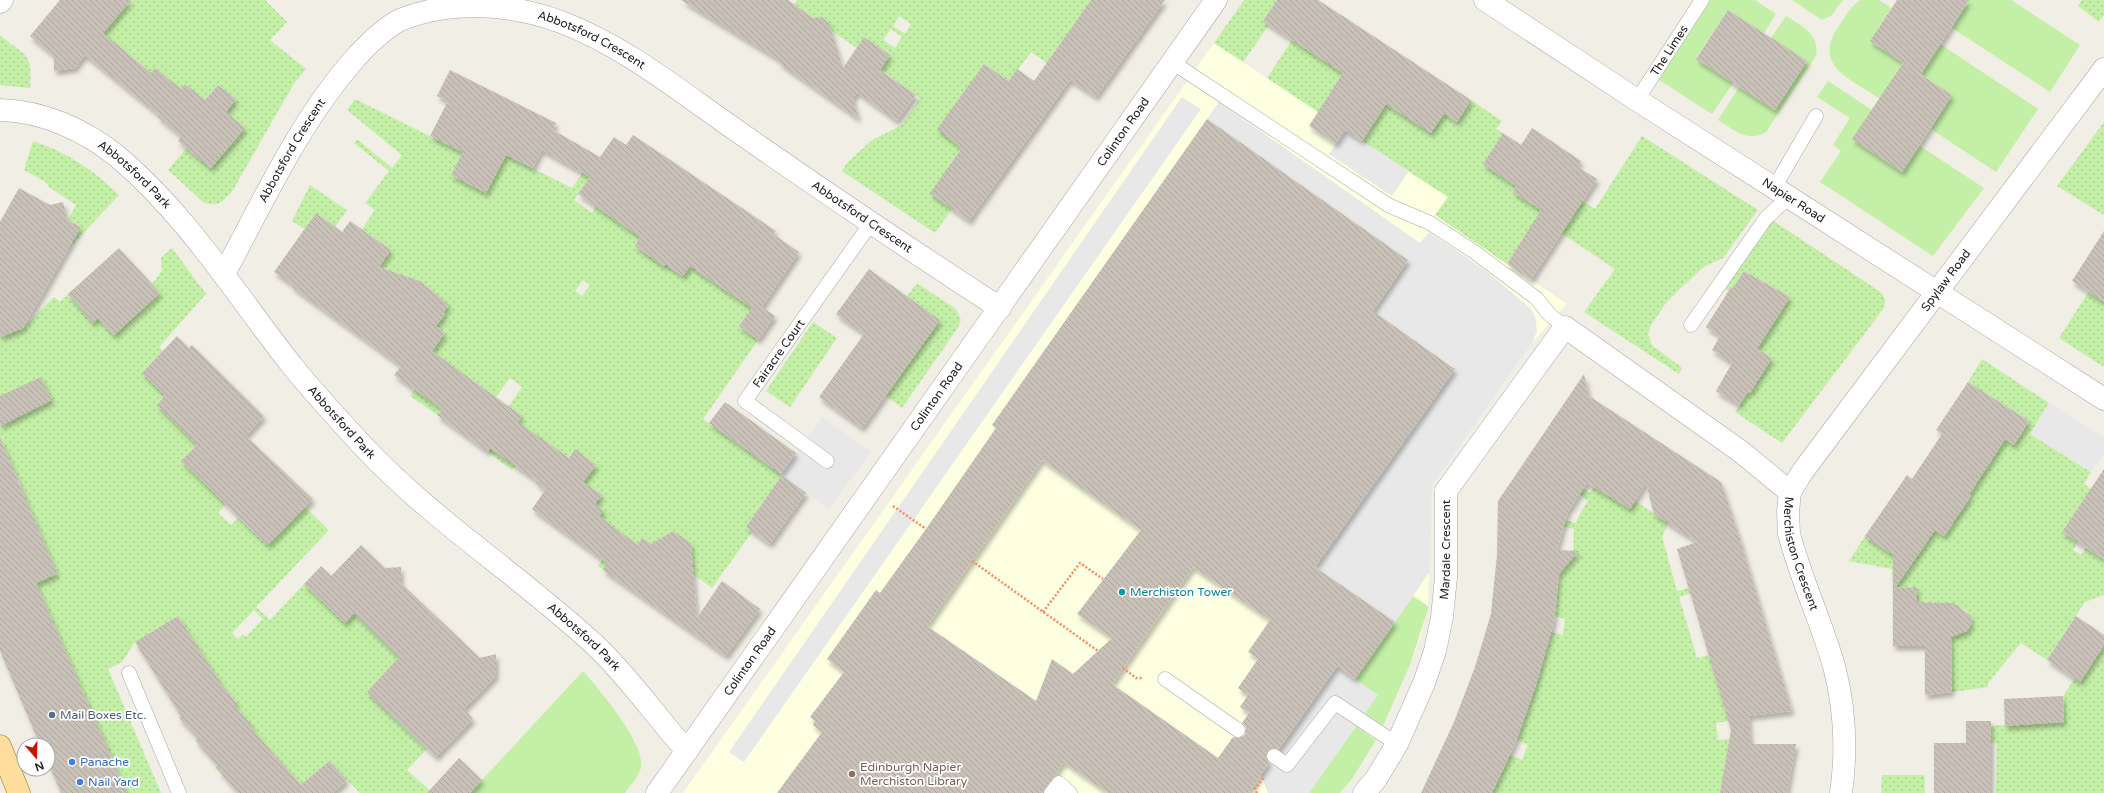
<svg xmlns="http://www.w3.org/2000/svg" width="2104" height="793" font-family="'Varela Round',sans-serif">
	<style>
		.education { fill: #fcffe0 }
		.grass { fill: #c4efa7 }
		.garden { fill: url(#garden-dots); fill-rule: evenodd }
		.parking { fill: #e8e8e8 }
		.building { fill: url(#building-back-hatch); fill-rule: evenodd; filter: url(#shadow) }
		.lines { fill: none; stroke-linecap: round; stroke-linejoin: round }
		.service-casing { stroke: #a7a7a7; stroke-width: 15 }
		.minor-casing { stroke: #a7a7a7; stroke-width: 23 }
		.tertiary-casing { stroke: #a7a7a7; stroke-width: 23 }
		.primary-casing { stroke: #9b7500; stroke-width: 23 }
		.path { stroke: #ff8568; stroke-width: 2.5; stroke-dasharray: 2 2; stroke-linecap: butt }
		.service { stroke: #fff; stroke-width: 14 }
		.minor { stroke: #fff; stroke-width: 22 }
		.tertiary { stroke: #fff; stroke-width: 22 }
		.primary { stroke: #ffdd9c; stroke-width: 22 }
		.culture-dot { fill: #0f9aa8; stroke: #fff; stroke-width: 1.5 }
		.service-dot { fill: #5c6f8a; stroke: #fff; stroke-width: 1.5 }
		.shop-dot { fill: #3f7fe0; stroke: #fff; stroke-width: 1.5 }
		.education-dot { fill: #8d6e63; stroke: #fff; stroke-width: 1.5 }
		.labels { text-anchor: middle; stroke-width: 3.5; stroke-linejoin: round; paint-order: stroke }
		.street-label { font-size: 12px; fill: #202020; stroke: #fff }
		.culture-label { font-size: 12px; fill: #0d838f; stroke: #fff; text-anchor: start }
		.service-label { font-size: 12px; fill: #4e5e75; stroke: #fff; text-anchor: start }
		.shop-label { font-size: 12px; fill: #366cbe; stroke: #fff; text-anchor: start }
		.education-label { font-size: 12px; fill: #785e54; stroke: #fff; text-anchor: start }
	</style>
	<defs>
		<pattern id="garden-dots" width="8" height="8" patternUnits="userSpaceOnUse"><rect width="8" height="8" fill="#c4efa7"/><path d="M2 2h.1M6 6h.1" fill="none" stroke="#a8cd8f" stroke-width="1.8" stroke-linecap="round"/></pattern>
		<pattern id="building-back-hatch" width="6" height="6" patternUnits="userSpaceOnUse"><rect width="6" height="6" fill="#c9c1b8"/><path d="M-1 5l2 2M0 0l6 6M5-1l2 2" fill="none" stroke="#aca69e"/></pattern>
		<filter id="shadow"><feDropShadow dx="2.5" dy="4.5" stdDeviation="2" flood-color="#0004"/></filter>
	</defs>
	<rect width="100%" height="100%" fill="#f1eee5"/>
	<!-- education -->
	<path class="education" d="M 1214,43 L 1448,197 L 1436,215 L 1567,304 L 1532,343 L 1432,486 L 1428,606 L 1421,635 L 1410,665 L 1383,726 L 1352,779 L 1340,793 L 683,793 Z"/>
	<!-- grass -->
	<path class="grass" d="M 1710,0 L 1755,0 L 1776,14 L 1764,33 L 1728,10 L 1696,58 L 1733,83 L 1712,114 L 1659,80 Z
		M 1792,0 L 1843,0 L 1831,16 L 1822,20 Z
		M 1879,0 L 1891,8 L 1870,41 L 1903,63 L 1880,99 C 1851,79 1811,66 1839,26 C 1845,17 1851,6 1860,0 Z
		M 1969,0 L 2011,0 L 2080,45 L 2050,92 L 1952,28 Z
		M 1786,16 C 1802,26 1820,34 1816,56 L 1766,132 C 1747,143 1734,130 1718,120 L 1739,87 L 1775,110 L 1807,61 L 1771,38 Z
		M 1940,44 L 2038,109 L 1996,172 L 1931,129 L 1952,95 L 1921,74 Z
		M 1828,81 L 1872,110 L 1902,171 L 1920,146 L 1984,188 L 1933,256 L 1820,182 L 1841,151 L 1833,145 L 1850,118 L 1817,97 Z
		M 1413,596 L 1428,606 L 1428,609 L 1410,665 L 1383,726 L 1364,713 L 1377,695 L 1355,679 Z
		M 583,671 C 598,688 646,744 641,767 C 640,776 630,785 625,793 L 470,793 Z
		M 1356,726 L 1376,740 L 1352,779 L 1340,793 L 1309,793 Z"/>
	<!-- garden -->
	<path class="garden" d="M 122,0 L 265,0 L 287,22 L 270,40 L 306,69 L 293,85 L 233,190 C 224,201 217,208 203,202 L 168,170 L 190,144 L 193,146 L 189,151 L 211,168 L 244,128 L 226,112 L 236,99 L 218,85 L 205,100 L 185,84 L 163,111 L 132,86 L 146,68 L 126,52 L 85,54 L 127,4 Z
		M 797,0 L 1091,0 L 1047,63 L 1031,52 L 1002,91 L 1003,77 L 984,64 L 939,130 L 963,146 L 952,209 L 935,233 L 842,171 L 847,163 L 872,140 L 902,125 L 920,98 L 880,69 L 890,55 L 864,37 L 857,48 L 830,30 L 829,23 L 822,17 L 815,19 L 794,4 ZM 899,16 L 911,24 L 905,34 L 893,26 ZM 891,29 L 902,37 L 895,48 L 883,40 Z
		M 1244,0 L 1277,0 L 1269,25 L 1243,62 L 1214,43 Z
		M 2082,0 L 2104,0 L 2104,15 L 2099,22 L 2078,6 Z
		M 1343,16 L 1369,34 L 1342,74 L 1336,124 L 1267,78 L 1292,40 L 1316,56 Z
		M 0,35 C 24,56 33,50 30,88 L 0,85 Z
		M 355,99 L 458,150 L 466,135 L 470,138 L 451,175 L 486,193 L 506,155 L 572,188 L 589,163 L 596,168 L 574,200 L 592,213 L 609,186 L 631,202 L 618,221 L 640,237 L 635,246 L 664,266 L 665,264 L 682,276 L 699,254 L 704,258 L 695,270 L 731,294 L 740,282 L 761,296 L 739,326 L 758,340 L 703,419 L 782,475 L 746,527 L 752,532 L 712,588 L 682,566 L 692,553 L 691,543 L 673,531 L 666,535 L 657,548 L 642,538 L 638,545 L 626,536 L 603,570 L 598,566 L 613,545 L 590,529 L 603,511 L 595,504 L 602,495 L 583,482 L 596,465 L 575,449 L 562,466 L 553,459 L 559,451 L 546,442 L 525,472 L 516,466 L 512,470 L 488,452 L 490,448 L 496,452 L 522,416 L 509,406 L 522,387 L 510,378 L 496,397 L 466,375 L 437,415 L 410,396 L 434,362 L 427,357 L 445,333 L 436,326 L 445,314 L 438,297 L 430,289 L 420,281 L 397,273 L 388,286 L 370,279 L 391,250 L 362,229 L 375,210 L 365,203 L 389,171 L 354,143 L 357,139 L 392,168 L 402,155 L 347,110 ZM 583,280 L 590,285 L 582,296 L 575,291 Z
		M 1471,100 L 1502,121 L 1496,129 L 1503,133 L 1483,164 L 1517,186 L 1513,192 L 1551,208 L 1507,264 L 1435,215 L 1448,197 L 1362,141 L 1386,104 L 1444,113 L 1457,122 Z
		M 2104,122 L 2104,215 L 2057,186 Z
		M 1642,136 L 1758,210 L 1723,258 L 1705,266 L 1681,288 L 1666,303 L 1651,325 L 1648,334 L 1652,345 L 1682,368 L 1679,374 L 1584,312 L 1615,269 L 1561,233 L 1582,201 L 1595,209 Z
		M 33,141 C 66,152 94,170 119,195 L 38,281 L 81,227 L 68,220 L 76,205 L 49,187 L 46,182 L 24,170 Z
		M 310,185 L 347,210 L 335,227 L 316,213 L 304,229 L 292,221 Z
		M 1772,220 L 1882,293 L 1885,300 L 1884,308 L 1782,443 L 1735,412 L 1772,358 L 1754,347 L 1790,297 L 1744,271 L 1733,288 L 1731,287 L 1728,291 L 1722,287 Z
		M 172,248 L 206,294 L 159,347 L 163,351 L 142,373 L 165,395 L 157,404 L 164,412 L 206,435 L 182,461 L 242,429 L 247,435 L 238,443 L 250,479 L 218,513 L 231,525 L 238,518 L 266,544 L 305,507 L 329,530 L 256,607 L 270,620 L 304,584 L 345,623 L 356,611 L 392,613 L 374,633 L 390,648 L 436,639 L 375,684 L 367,692 L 427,749 L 407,770 L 433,793 L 360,793 L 329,761 L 293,793 L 276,756 L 258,736 L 219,771 L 215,768 L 218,765 L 214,762 L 253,727 L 234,705 L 237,702 L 219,682 L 178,616 L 135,642 L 122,662 L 108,669 L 161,793 L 127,793 L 36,583 L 57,574 L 29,506 L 6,499 L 23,490 L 0,438 L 0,426 L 51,400 L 41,378 L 0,396 L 0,337 L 20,329 L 21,330 L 54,297 L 60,302 L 72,290 L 91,310 L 86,315 L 92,322 L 98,318 L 114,335 L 160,293 L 152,284 L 162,271 L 161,258 ZM 254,610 L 263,619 L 246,637 L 243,634 L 238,639 L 232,633 Z
		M 2095,282 L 2103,288 L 2097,298 L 2104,302 L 2104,367 L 2059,338 Z
		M 917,283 L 956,309 L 961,320 L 957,329 L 902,408 L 886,396 L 940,320 L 907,296 Z
		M 813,322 L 837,338 L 790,407 L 766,391 Z
		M 1982,359 L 2049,403 L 2030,434 L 2091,472 L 2084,484 L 2091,489 L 2062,532 L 2078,542 L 2073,550 L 2081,555 L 2086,548 L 2104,560 L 2104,595 L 2085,602 L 2047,660 L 2021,643 L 1988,683 L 1988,687 L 1952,692 L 1951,632 C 1965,632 1975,631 1969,614 L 1964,609 L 1951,610 L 1951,603 L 1917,602 L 1917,587 L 1893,588 L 1892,569 L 1849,561 L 1865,536 L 1891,553 L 1918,554 L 1935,530 L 1945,536 L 1953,524 L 1944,517 L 1961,511 L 1971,496 L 1923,464 L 1989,465 L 2005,439 L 2014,445 L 2029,421 L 1968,382 Z
		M 1596,483 L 1635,501 L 1669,523 L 1662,536 L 1677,591 L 1689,588 L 1691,593 L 1679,597 L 1697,658 L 1709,655 L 1729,721 L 1716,723 L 1718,740 L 1730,739 L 1720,793 L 1492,793 L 1510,755 L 1522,760 L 1528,745 L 1516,739 L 1536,685 L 1551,632 L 1563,635 L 1565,619 L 1555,616 L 1561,559 L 1573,559 L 1574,529 L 1563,526 L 1565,520 L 1576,523 L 1579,515 L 1588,501 L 1579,494 L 1583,488 L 1590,493 Z
		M 2104,645 L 2104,793 L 1996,793 L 1997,743 L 1988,743 L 1988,726 L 2064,722 L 2063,696 L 2075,678 L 2080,682 Z
		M 1882,775 L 1925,775 L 1925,793 L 1881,793 Z"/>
	<!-- parking -->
	<path class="parking" d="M 1182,97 L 1201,109 L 744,762 L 729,752 Z
		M 1219,102 L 1420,243 L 1429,232 L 1485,270 L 1530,308 L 1535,316 L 1537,331 L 1532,343 L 1432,486 L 1430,571 L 1395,622 L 1308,562 L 1324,554 L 1455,368 L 1373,311 L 1408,260 L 1207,119 Z
		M 1345,130 L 1409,171 L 1392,196 L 1329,154 Z
		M 2049,403 L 2104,437 L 2104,454 L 2091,472 L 2030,434 Z
		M 822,417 L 871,452 L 829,509 L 781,474 Z
		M 1337,666 L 1378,695 L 1309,793 L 1268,793 L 1261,775 Z"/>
	<!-- building -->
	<path class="building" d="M 60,0 L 131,0 L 103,33 L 151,73 L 155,68 L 181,89 L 185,84 L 205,100 L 218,85 L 236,99 L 226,112 L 245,128 L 211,168 L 178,141 L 181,136 L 158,117 L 159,115 L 85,55 L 75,68 L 54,71 L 54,56 L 30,36 Z
		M 681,0 L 788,0 L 813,18 L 822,17 L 829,23 L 843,68 L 864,37 L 890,55 L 880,70 L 916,95 L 897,121 L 857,92 L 853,99 L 859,119 L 779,63 L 781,61 Z
		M 1091,0 L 1165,0 L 1096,97 L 1070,80 L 969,221 L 930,193 L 962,148 L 937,129 L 984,64 L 1009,81 L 1017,69 L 1034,81 Z
		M 1277,0 L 1318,0 L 1471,100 L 1457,122 L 1444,113 L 1431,133 L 1386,104 L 1362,141 L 1345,130 L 1336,144 L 1309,126 L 1343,73 L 1263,21 Z
		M 1897,0 L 1969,0 L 1921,74 L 1870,41 Z
		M 1728,10 L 1807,61 L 1775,110 L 1696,59 Z
		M 1903,63 L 1952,95 L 1902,172 L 1852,139 Z
		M 450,70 L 556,123 L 553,130 L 600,157 L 614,137 L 626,145 L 633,135 L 776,231 L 773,234 L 799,252 L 762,307 L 775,316 L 758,340 L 739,326 L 752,308 L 690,266 L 683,276 L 665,264 L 664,266 L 635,246 L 640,237 L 578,194 L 590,177 L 542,150 L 533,168 L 506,155 L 486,193 L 451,175 L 463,152 L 430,136 L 448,101 L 437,96 Z
		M 1207,119 L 1408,260 L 1373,311 L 1455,369 L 1315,567 L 1395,622 L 1355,679 L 1337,666 L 1279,749 L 1274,748 L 1267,751 L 1266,756 L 1269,763 L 1248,793 L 1108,793 L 1064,762 L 1042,793 L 777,793 L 822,732 L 813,725 L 815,721 L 810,717 L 844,672 L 827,659 L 876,590 L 880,593 L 926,529 L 996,428 L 992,425 ZM 1042,460 L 1141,530 L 1077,614 L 1112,638 L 1073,674 L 1052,659 L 1036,701 L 927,626 ZM 1193,567 L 1270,620 L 1248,652 L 1258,659 L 1238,688 L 1248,695 L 1240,707 L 1249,713 L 1242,723 L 1246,727 L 1245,735 L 1238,738 L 1233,737 L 1218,758 L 1112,684 Z
		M 1532,128 L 1581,161 L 1578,167 L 1597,179 L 1531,280 L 1507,264 L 1541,210 L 1513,192 L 1516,186 L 1483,164 L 1503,133 L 1521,145 Z
		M 19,188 L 50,205 L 63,202 L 67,220 L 81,227 L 23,328 L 0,337 L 0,222 Z
		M 316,213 L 342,232 L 350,221 L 391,250 L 379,267 L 420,281 L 449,305 L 443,313 L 445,314 L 436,326 L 445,333 L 432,351 L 522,416 L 518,422 L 569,458 L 575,449 L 596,465 L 583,482 L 602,495 L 595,504 L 604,511 L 599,516 L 638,545 L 642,538 L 651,544 L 673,531 L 691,543 L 697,618 L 722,581 L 760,609 L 726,656 L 603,570 L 607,563 L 532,509 L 545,490 L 536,483 L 537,481 L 490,448 L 488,452 L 437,415 L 442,409 L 394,375 L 401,366 L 292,287 L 293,285 L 274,272 Z
		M 2104,231 L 2104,302 L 2072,281 Z
		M 119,248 L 160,293 L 114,335 L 98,318 L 93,323 L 68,294 Z
		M 869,269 L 940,320 L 862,428 L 819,397 L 864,334 L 836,314 Z
		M 1744,271 L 1790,297 L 1757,349 L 1772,358 L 1750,393 L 1748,391 L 1739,405 L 1716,391 L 1732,363 L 1712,350 L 1720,336 L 1706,327 L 1731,287 L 1733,288 Z
		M 177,336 L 189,348 L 192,345 L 264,416 L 246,436 L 313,499 L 268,545 L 181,461 L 197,445 L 157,405 L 165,395 L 142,373 Z
		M 1584,374 L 1589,396 L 1721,482 L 1740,539 L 1792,711 L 1749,716 L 1751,744 L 1796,744 L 1787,793 L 1720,793 L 1731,730 L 1677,549 L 1697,542 L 1654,514 L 1646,483 L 1630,509 L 1587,483 L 1568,512 L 1557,550 L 1579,551 L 1559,574 L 1554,622 L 1536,685 L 1517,739 L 1492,793 L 1421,793 L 1454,722 L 1475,667 L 1491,614 L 1497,555 L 1498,501 Z
		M 41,377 L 52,400 L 0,426 L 0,396 Z
		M 1968,382 L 2029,421 L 2014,445 L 2005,439 L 1969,495 L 1971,496 L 1944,536 L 1935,530 L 1895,588 L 1917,587 L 1917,602 L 1953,603 L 1970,615 L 1972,623 L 1967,631 L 1951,637 L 1952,692 L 1925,695 L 1925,646 L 1893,646 L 1893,555 L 1865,536 L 1907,475 L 1912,479 L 1942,434 L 1936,430 Z
		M 725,402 L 796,453 L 781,474 L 709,423 Z
		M 0,437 L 57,574 L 36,583 L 127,793 L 61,793 L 48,763 L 48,745 L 40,745 L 0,651 Z
		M 2104,469 L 2104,559 L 2062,532 Z
		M 782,475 L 806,493 L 770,544 L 746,527 Z
		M 361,545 L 385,568 L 401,567 L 401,583 L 480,658 L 496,654 L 496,676 L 464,709 L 473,719 L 436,757 L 367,692 L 399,657 L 354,613 L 345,623 L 304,584 L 321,566 L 331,576 Z
		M 178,616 L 222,685 L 237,703 L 234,705 L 253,727 L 252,729 L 301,785 L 329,761 L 347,780 L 333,793 L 238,793 L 219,771 L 221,769 L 195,740 L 198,738 L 179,718 L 181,716 L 135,642 Z
		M 2076,616 L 2104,635 L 2104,645 L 2080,682 L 2047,660 Z
		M 2063,696 L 2064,722 L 2005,726 L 2004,699 Z
		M 1966,721 L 1991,721 L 1991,793 L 1934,793 L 1934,743 L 1966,743 Z
		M 459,758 L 482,780 L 470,793 L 427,793 Z"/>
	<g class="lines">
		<defs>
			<g id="service">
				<path d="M 1172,62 L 1388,205 L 1430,223 L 1473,251 L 1536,298 L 1550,315 L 1565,327"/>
				<path id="s1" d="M 1637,100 L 1702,0"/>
				<path d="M 1774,188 L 1816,116"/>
				<path d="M 1691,325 L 1766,218 L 1789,197"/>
				<path id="s2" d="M 827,461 L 745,401 L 871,223"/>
				<path d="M 129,673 L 179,793"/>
				<path d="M 1165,679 L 1238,730"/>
				<path d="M 1274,756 L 1287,765 L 1335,703 L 1397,744"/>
				<path d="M 1051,793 L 1059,783 L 1070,793"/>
			</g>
			<g id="minor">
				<path id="s3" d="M 1485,0 L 1637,100 L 2104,399"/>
				<path d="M 0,2 L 2,0"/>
				<path id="s4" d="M 0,110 C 43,111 85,130 118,157 C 188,216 237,296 293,367 C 315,394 339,420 363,446 C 433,521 521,576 596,646 C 628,676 657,718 687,751"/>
				<path id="s5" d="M 224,274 C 263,202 297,126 351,63 C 365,47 381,30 400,20 C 449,0 511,3 561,22 C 627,47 683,94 740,133 C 826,193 912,251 1000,308"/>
				<path id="s6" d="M 1790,492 L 1803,471 L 2104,69"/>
				<path id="s7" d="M 1364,793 L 1376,779 L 1397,744 L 1424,683 L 1435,651 L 1442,617 L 1446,577 L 1446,491 L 1565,327 L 1740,451 L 1790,492 L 1788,512 L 1789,534 C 1801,579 1821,621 1834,666 C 1845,708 1847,751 1841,793"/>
			</g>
			<g id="tertiary">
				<path id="s8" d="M 657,793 L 1216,0"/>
			</g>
			<path id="primary" d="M 0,746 L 19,793"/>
		</defs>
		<!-- service casing -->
		<use href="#service" class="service-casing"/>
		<!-- minor casing -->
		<use href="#minor" class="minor-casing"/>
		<!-- tertiary casing -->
		<use href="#tertiary" class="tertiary-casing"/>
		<!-- primary casing -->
		<use href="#primary" class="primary-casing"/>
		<!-- path -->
		<path class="path" d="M 893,506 L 926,529
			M 972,561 L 1098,651
			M 1043,612 L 1080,563 L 1103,579
			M 1123,668 L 1136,678 L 1143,678
			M 1257,793 L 1255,789 L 1264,777"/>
		<!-- service -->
		<use href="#service" class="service"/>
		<!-- minor -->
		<use href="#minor" class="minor"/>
		<!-- tertiary -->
		<use href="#tertiary" class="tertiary"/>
		<!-- primary -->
		<use href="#primary" class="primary"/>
	</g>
	<!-- markers -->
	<circle class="culture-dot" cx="1122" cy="592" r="4"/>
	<circle class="service-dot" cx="52" cy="715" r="4"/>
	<g class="shop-dot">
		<circle cx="72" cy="762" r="4"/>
		<circle cx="80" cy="782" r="4"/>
	</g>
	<circle class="education-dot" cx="852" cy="774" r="4"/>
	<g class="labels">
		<!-- street labels -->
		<g class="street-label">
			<text dy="4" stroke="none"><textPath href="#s5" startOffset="512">Abbotsford Crescent</textPath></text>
			<text dy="4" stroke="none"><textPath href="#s1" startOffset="59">The Limes</textPath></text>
			<text dy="4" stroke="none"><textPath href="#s8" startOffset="809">Colinton Road</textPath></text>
			<text dy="4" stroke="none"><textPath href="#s5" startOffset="141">Abbotsford Crescent</textPath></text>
			<text dy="4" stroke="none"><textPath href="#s4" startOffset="153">Abbotsford Park</textPath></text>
			<text dy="4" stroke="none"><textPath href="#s3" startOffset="368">Napier Road</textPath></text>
			<text dy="4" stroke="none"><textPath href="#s5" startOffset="836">Abbotsford Crescent</textPath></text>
			<text dy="4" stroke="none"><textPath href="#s6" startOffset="263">Spylaw Road</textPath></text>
			<text dy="4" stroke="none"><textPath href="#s2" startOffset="160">Fairacre Court</textPath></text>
			<text dy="4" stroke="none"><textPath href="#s8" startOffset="485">Colinton Road</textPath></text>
			<text dy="4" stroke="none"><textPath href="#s4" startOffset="477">Abbotsford Park</textPath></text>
			<text dy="4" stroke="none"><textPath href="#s7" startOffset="262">Mardale Crescent</textPath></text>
			<text dy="4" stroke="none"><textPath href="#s7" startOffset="866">Merchiston Crescent</textPath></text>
			<text dy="4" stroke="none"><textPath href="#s4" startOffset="801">Abbotsford Park</textPath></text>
			<text dy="4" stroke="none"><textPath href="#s8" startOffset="161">Colinton Road</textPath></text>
		</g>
		<!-- culture labels -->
		<g class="culture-label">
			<text x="1130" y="596">Merchiston Tower</text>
		</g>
		<!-- service labels -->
		<g class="service-label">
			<text x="60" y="719">Mail Boxes Etc.</text>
		</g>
		<!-- shop labels -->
		<g class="shop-label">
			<text x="80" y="766">Panache</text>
			<text x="88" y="786">Nail Yard</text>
		</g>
		<!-- education labels -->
		<g class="education-label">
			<text x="860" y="771">Edinburgh Napier<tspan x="860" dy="14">Merchiston Library</tspan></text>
		</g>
	</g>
	<!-- north arrow -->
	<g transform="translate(36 757) rotate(160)"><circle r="19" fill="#ffffff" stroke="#a6a6a6"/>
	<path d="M0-3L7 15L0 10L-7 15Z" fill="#cf1200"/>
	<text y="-6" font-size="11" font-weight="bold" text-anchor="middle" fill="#202020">N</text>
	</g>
</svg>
